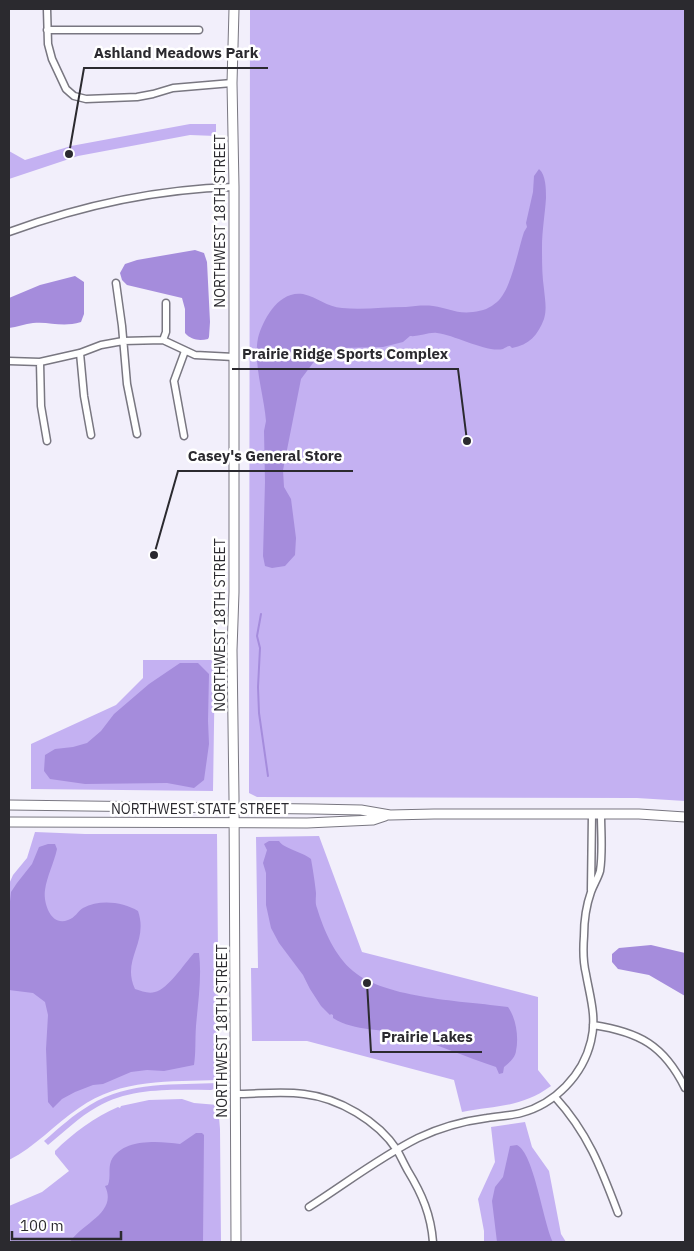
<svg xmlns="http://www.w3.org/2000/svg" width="694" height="1251" font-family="'IBM Plex Sans',sans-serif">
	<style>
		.green { fill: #c4b1f2 }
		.water { fill: #a58cdc }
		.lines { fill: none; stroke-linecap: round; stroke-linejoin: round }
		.stream { stroke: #a58cdc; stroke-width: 2 }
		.street-casing { stroke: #797781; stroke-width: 9 }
		.secondary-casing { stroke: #797781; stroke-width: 11 }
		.street { stroke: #fff; stroke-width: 6 }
		.secondary { stroke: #fff; stroke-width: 9 }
		.labels { text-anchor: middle; stroke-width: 5; stroke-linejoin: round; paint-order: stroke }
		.street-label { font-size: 14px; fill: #2b2a2f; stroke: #fff }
		.leader { fill: none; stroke: #2b2a2f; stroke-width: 2 }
		.callout-dot { fill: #2b2a2f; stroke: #fff; stroke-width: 2 }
		.callout-label { font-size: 15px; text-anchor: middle; font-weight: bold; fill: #2b2a2f; stroke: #fff; stroke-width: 5; stroke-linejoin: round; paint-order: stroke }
	</style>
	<rect width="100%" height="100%" fill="#f2effb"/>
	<!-- green -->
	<path class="green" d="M 250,9 L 685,9 L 685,801 L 637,798 L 257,797 L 249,793 Z
		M 190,124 L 216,124 L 216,136 L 190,135 L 78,156 L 9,179 L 9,151 L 25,160 L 71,146 Z
		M 143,660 L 215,660 L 213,791 L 31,789 L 31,744 L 116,705 L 143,678 Z
		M 35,832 L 85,834 L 217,834 L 219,1080 C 170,1082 121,1078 79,1108 C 55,1124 35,1147 9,1160 L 9,884 L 13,875 L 27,858 Z
		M 319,836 L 362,952 L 538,997 L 538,1070 L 551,1086 C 521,1108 496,1105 462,1112 L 454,1080 L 307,1041 L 252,1041 L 251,968 L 258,968 L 256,837 Z
		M 219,1083 L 218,1088 L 211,1090 C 172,1090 132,1087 97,1107 C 79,1117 64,1132 48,1145 L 44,1141 C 59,1128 73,1115 90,1105 C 129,1081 175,1085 219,1083 Z
		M 182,1099 L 194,1103 L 218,1105 L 220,1129 L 221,1242 L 9,1242 L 9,1206 L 42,1192 L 69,1171 L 55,1154 L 55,1151 C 73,1133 95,1117 118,1107 L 120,1108 L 121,1106 L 149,1100 Z
		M 525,1122 L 532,1147 L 549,1171 L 561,1234 L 566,1242 L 484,1242 L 484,1231 L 478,1199 L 495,1162 L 491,1127 Z"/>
	<!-- water -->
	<path class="water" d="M 539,169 C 546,175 546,189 546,198 C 545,214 542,231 542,247 C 542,261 542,276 544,289 C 545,300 547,309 544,319 C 538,335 529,345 512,348 L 510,346 C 507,346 505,348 503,349 C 487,353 455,335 437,333 C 428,332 419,337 410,336 L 403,342 L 383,347 L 341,348 L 329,351 L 316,359 L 301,379 L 283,470 L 284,487 L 291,499 L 296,538 L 295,555 L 285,566 L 272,568 L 265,566 L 263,556 L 265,482 L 264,431 L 266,421 C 264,395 253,363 258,338 C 263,319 279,290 303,294 C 317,297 327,307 342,308 C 363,310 385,307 406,307 C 415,306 424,305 433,306 C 448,308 456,314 473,312 C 483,311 490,308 497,302 C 511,290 518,250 524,232 L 527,227 L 526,223 L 533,192 L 534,176 Z
		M 195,250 L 204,253 L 207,262 L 210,322 L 209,337 L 208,339 C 199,341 191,340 185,333 L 185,309 L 182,298 L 127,285 L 122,280 L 120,273 L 125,264 L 137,260 Z
		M 75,276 L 84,282 L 84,314 L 81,322 C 61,328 50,321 33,323 C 25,324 17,327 9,328 L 9,298 L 40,285 Z
		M 180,663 L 198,663 L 209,674 L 208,721 L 209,744 L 204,780 L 194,788 L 167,783 L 85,784 L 50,779 L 44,771 L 45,755 L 55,749 L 73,747 L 87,743 L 101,731 L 114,714 L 149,684 Z
		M 269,841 L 279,841 C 284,849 301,851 311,859 C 313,870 315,883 316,893 C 316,899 315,903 317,908 C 324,931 335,956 353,971 C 386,999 465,1001 508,1007 C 516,1018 519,1037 516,1051 C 515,1058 509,1063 504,1067 L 503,1073 L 499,1074 L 496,1067 C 465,1057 437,1044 407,1035 C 383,1028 355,1032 333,1018 L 333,1015 L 331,1014 L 330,1015 L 321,1006 L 310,989 L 303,975 L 279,943 L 271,928 L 266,905 L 266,873 L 263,863 L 267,850 L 264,844 Z
		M 48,844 L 55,844 L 57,849 C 54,863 47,876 45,890 C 43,903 51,927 68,920 C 75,918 78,911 83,908 C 100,899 123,902 138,911 C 149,943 121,959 135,989 C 142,991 148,994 155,992 C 168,989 184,964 194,953 L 199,953 C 202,977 198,1002 196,1026 C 195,1040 196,1052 194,1065 L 164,1071 L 147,1070 L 131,1072 L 103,1084 L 93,1085 L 75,1092 L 62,1099 L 53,1108 L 48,1102 L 46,1049 L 48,1015 L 45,1002 L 33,993 L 9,990 L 9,911 L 11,892 L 17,883 L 32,864 L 39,847 Z
		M 651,945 L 685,953 L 685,996 L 649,975 L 618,969 L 612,962 L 612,954 L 619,948 Z
		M 196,1133 L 202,1133 L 204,1135 L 203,1242 L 70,1242 C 82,1223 118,1213 105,1186 L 108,1185 C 111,1177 108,1169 111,1161 C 122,1138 159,1141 180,1144 Z
		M 517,1145 C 534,1153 543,1222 553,1242 L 497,1242 L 492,1201 L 495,1187 L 503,1177 L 510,1146 Z"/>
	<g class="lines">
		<!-- stream -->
		<path class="stream" d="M 261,614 L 257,636 L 260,648 L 258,687 L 259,713 L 268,776"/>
		<defs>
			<path id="street" d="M 47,9 L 48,44 L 52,59 L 66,89 L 74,96 L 86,99 L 137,97 L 153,94 L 173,88 L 232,83
				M 47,30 L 199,30
				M 9,232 C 80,206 157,189 234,187
				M 116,283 L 122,326 L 127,384 L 137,434
				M 163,340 L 166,332 L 166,303
				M 80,353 L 84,396 L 91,435
				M 9,361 L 40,362 L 80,353 L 101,345 L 123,341 L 163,340 L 195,355 L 234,357
				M 40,362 L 41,406 L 47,441
				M 184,436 L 174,381 L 185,351
				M 591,890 L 592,814
				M 593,1025 C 639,1032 664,1045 685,1088
				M 235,1094 C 258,1094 282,1091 304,1094 C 339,1098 378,1121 397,1150 C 401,1157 404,1164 408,1171 C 422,1194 431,1215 433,1242
				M 555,1097 C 588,1133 601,1168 618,1213
				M 309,1207 C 345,1184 380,1157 418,1138 C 439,1128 464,1121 487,1118 C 498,1116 510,1116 521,1113 C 555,1104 583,1075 591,1041 C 597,1017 590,997 586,974 C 583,962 583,949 584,936 C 584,922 586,906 591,892 C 594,884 598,878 600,871 C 603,852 601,833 601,814"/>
			<path id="secondary" d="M 234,9 L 232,83 L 234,187 L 234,592 L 232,650 L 234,798 L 236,1242
				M 9,805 L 314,809 L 361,810 L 390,815 L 434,814 L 639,814 L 685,817
				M 9,822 L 307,823 L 373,820 L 385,816"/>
		</defs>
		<!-- street casing -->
		<use href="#street" class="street-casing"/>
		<!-- secondary casing -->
		<use href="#secondary" class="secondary-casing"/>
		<!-- street -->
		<use href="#street" class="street"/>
		<!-- secondary -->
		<use href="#secondary" class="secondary"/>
	</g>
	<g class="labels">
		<!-- street labels -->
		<g class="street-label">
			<text transform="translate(220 221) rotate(-90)" y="5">NORTHWEST 18TH STREET</text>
			<text transform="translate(220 625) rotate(-90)" y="5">NORTHWEST 18TH STREET</text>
			<text x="200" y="814">NORTHWEST STATE STREET</text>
			<text transform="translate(222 1031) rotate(-90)" y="5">NORTHWEST 18TH STREET</text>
		</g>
	</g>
	<!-- callouts -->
	<path class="leader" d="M69 154L84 68H268M467 441L458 369H232M154 555L178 471H353M367 983L371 1052H482"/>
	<g class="callout-dot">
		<circle cx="69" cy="154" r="5"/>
		<circle cx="467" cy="441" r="5"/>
		<circle cx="154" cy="555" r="5"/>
		<circle cx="367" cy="983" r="5"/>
	</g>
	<g class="callout-label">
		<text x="176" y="58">Ashland Meadows Park</text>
		<text x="345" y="359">Prairie Ridge Sports Complex</text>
		<text x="265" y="461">Casey's General Store</text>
		<text x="427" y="1042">Prairie Lakes</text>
	</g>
	<!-- border -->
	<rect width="694" height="1251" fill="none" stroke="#2b2a2f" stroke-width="20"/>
	<!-- scale -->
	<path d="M12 1231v8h109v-8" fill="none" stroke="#2b2a2f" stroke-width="2.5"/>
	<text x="20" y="1231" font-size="15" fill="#2b2a2f" stroke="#ffffff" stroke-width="4" paint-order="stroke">100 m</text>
</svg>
